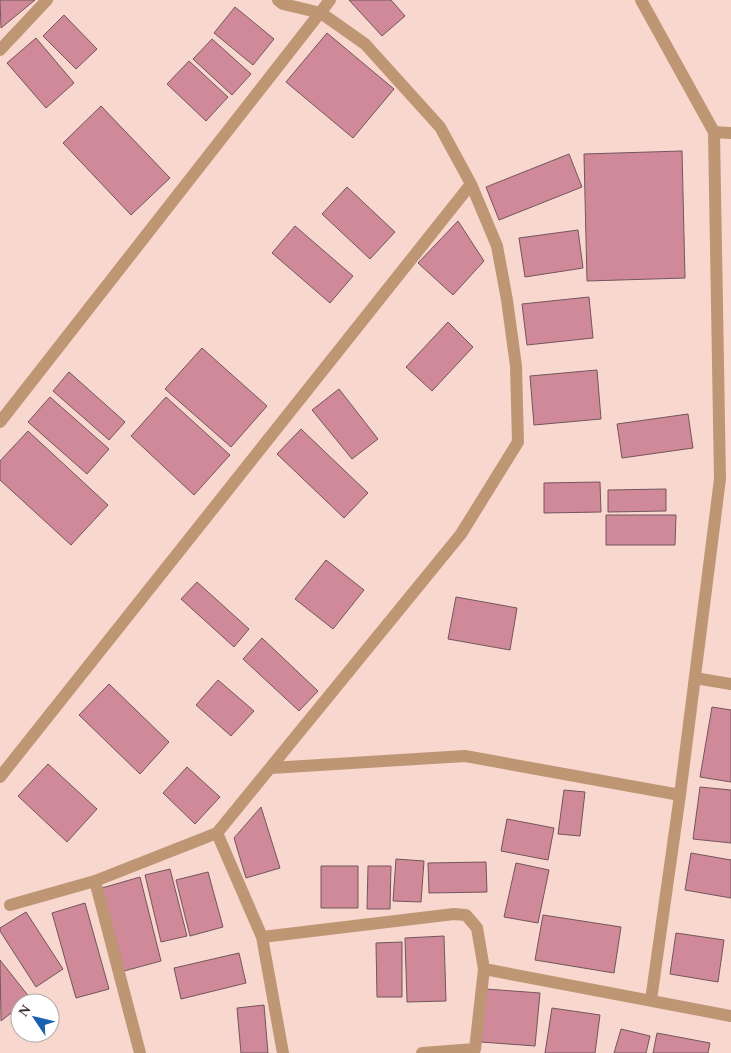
<svg xmlns="http://www.w3.org/2000/svg" width="731" height="1053" font-family="Georgia,serif">
	<style>
		.building { fill: #d08998; stroke: #72565c }
		.lines { fill: none; stroke-linecap: round; stroke-linejoin: round }
		.minor { stroke: #be9674; stroke-width: 12 }
	</style>
	<rect width="100%" height="100%" fill="#f8d7cf"/>
	<!-- building -->
	<path class="building" d="M 0,0 L 35,0 L 1,28 Z
		M 349,0 L 391,0 L 405,16 L 382,36 Z
		M 235,7 L 274,39 L 253,65 L 214,33 Z
		M 64,15 L 97,49 L 76,69 L 43,36 Z
		M 327,33 L 394,89 L 353,138 L 286,82 Z
		M 36,38 L 74,83 L 46,108 L 7,63 Z
		M 212,39 L 251,74 L 232,95 L 193,59 Z
		M 189,61 L 228,97 L 206,121 L 167,84 Z
		M 101,106 L 170,178 L 131,215 L 63,143 Z
		M 682,151 L 685,278 L 587,281 L 584,154 Z
		M 569,154 L 582,187 L 499,220 L 486,187 Z
		M 347,187 L 395,232 L 370,259 L 322,214 Z
		M 458,221 L 484,261 L 453,295 L 418,263 Z
		M 295,226 L 353,276 L 330,303 L 272,253 Z
		M 578,230 L 583,268 L 525,277 L 519,238 Z
		M 589,297 L 593,338 L 527,345 L 522,304 Z
		M 448,322 L 473,347 L 432,391 L 406,367 Z
		M 202,348 L 267,406 L 231,447 L 165,389 Z
		M 597,370 L 601,419 L 534,425 L 530,376 Z
		M 69,372 L 125,422 L 109,440 L 53,391 Z
		M 339,389 L 378,439 L 352,459 L 312,410 Z
		M 50,397 L 109,449 L 87,474 L 28,422 Z
		M 166,397 L 230,455 L 194,495 L 131,436 Z
		M 688,414 L 693,448 L 622,458 L 617,424 Z
		M 301,429 L 368,493 L 344,518 L 277,454 Z
		M 28,431 L 108,505 L 71,545 L 0,480 L 0,461 Z
		M 600,482 L 601,512 L 544,513 L 544,483 Z
		M 666,489 L 666,511 L 608,512 L 608,490 Z
		M 606,515 L 676,515 L 675,545 L 606,545 Z
		M 326,560 L 364,590 L 333,629 L 295,599 Z
		M 197,582 L 249,629 L 234,647 L 181,599 Z
		M 456,597 L 517,608 L 510,650 L 448,639 Z
		M 262,638 L 318,691 L 299,711 L 243,659 Z
		M 218,680 L 254,711 L 231,736 L 196,705 Z
		M 109,684 L 169,742 L 140,774 L 79,715 Z
		M 712,707 L 731,710 L 731,782 L 700,777 Z
		M 48,764 L 97,809 L 67,842 L 18,796 Z
		M 187,767 L 220,797 L 195,824 L 163,793 Z
		M 700,787 L 731,790 L 731,843 L 693,839 Z
		M 564,790 L 585,792 L 580,836 L 558,834 Z
		M 261,807 L 280,868 L 246,878 L 234,838 Z
		M 507,819 L 554,828 L 548,860 L 501,851 Z
		M 691,853 L 731,860 L 731,898 L 685,890 Z
		M 396,859 L 424,861 L 421,902 L 393,901 Z
		M 486,862 L 487,892 L 429,893 L 428,863 Z
		M 516,863 L 549,870 L 538,923 L 504,917 Z
		M 321,866 L 358,866 L 358,908 L 321,908 Z
		M 368,866 L 391,866 L 390,909 L 367,909 Z
		M 170,869 L 187,936 L 161,942 L 145,875 Z
		M 208,872 L 223,927 L 190,936 L 176,880 Z
		M 140,877 L 161,961 L 124,971 L 102,888 Z
		M 85,903 L 109,989 L 76,998 L 52,913 Z
		M 26,912 L 63,969 L 36,987 L 0,931 L 0,928 Z
		M 543,915 L 621,927 L 614,973 L 535,960 Z
		M 676,933 L 724,940 L 718,982 L 670,974 Z
		M 444,936 L 446,1001 L 407,1002 L 405,938 Z
		M 402,942 L 402,997 L 377,997 L 376,943 Z
		M 239,953 L 246,983 L 181,999 L 174,968 Z
		M 0,960 L 30,998 L 20,1003 L 20,1006 L 1,1021 Z
		M 486,989 L 540,993 L 535,1046 L 481,1042 Z
		M 264,1005 L 268,1053 L 241,1053 L 237,1008 Z
		M 552,1008 L 600,1015 L 595,1053 L 545,1053 Z
		M 621,1029 L 650,1036 L 646,1053 L 614,1053 Z
		M 657,1033 L 710,1043 L 708,1053 L 653,1053 Z"/>
	<g class="lines">
		<!-- minor -->
		<path class="minor" d="M 641,0 L 714,132 L 720,479 L 680,795 L 651,1000
			M 0,50 L 47,0
			M 714,132 L 731,133
			M 0,422 L 330,0
			M 695,678 L 731,684
			M 271,768 L 465,756 L 680,795
			M 0,777 L 471,184
			M 217,833 L 262,937 L 283,1053
			M 95,881 L 140,1053
			M 10,905 L 95,881 L 217,833 L 461,534 L 518,442 L 516,366 L 507,300 L 497,246 L 471,184 L 440,127 L 365,44 L 321,13 L 283,4 L 278,0
			M 262,937 L 454,914 L 466,915 L 477,928 L 484,969 L 475,1049 L 422,1053
			M 484,969 L 731,1016"/>
	</g>
	<!-- north arrow -->
	<g transform="translate(35 1018) rotate(305)"><circle r="24" fill="#ffffff" stroke="#b0abaa"/>
	<path d="M0-4L9 19L0 12L-9 19Z" fill="#1a60b0"/>
	<text y="-8" font-size="14" font-weight="bold" text-anchor="middle" fill="#3a2e2b">N</text>
	</g>
</svg>
